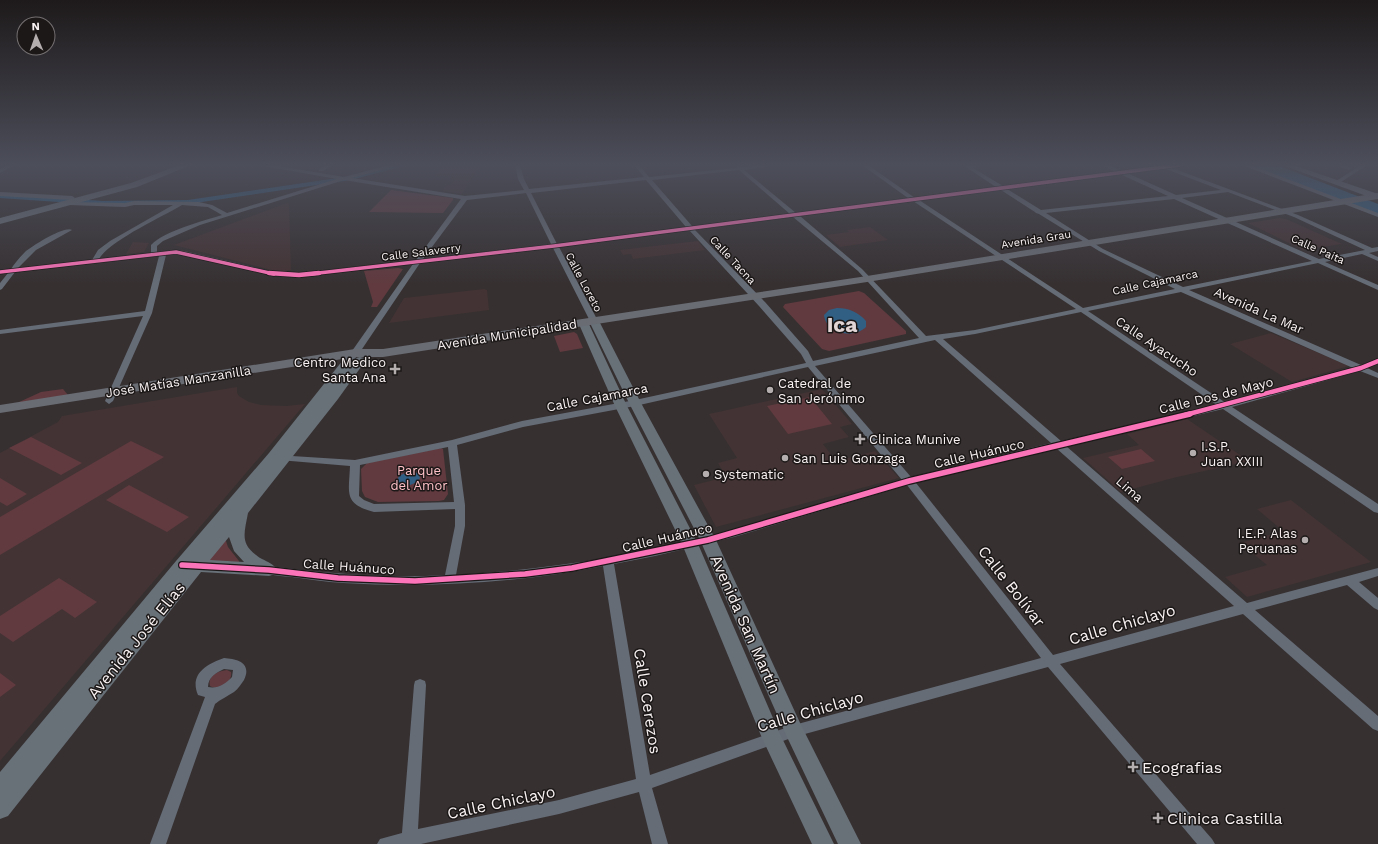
<svg xmlns="http://www.w3.org/2000/svg" width="1378" height="844" font-family="'Work Sans',sans-serif">
	<style>
		.built { fill: #433334 }
		.green { fill: #603a3f }
		.water { fill: #315f84 }
		.lines { fill: none; stroke-linecap: round; stroke-linejoin: round }
		.canal { fill: #315f84; fill-rule: evenodd }
		.street { fill: #656c76; fill-rule: evenodd }
		.secondary { fill: #687078; fill-rule: evenodd }
		.primary { fill: #696c73; fill-rule: evenodd }
		.cycleway-far2-casing { stroke: #1c1818; stroke-width: 5 }
		.cycleway-far1-casing { stroke: #1c1818; stroke-width: 6 }
		.cycleway-casing { stroke: #1c1818; stroke-width: 8 }
		.cycleway-far2 { stroke: #fb73b8; stroke-width: 3.5 }
		.cycleway-far1 { stroke: #fb73b8; stroke-width: 4.5 }
		.cycleway { stroke: #fb73b8; stroke-width: 5.5 }
		.poi-dot { fill: #b5aeaf; stroke: #1c1818; stroke-width: 1.5 }
		.labels { text-anchor: middle; stroke-width: 3; stroke-linejoin: round; paint-order: stroke }
		.far-street-label { font-size: 11px; fill: #f9f2f3; stroke: #1c1818 }
		.street-label { font-size: 13px; fill: #f9f2f3; stroke: #1c1818 }
		.poi-label { font-size: 13px; fill: #f9f2f3; stroke: #1c1818; text-anchor: start }
		.park-label { font-size: 13px; fill: #fcc0c6; stroke: #1c1818 }
		.near-street-label { font-size: 16px; fill: #f9f2f3; stroke: #1c1818 }
		.near-poi-label { font-size: 16px; fill: #f9f2f3; stroke: #1c1818; text-anchor: start }
		.town-label { font-size: 21px; font-weight: bold; fill: #e2d5d6; stroke: #1c1818 }
	</style>
	<rect width="100%" height="100%" fill="#363031"/>
	<!-- built -->
	<path class="built" d="M 481,165 L 462,194 L 442,191 L 447,185 L 451,185 L 455,180 L 450,179 L 452,176 L 435,176 L 442,166 Z
		M 287,203 L 290,204 L 289,204 L 291,270 L 280,272 L 174,245 Z
		M 1280,218 L 1286,219 L 1342,244 L 1303,250 L 1248,223 Z
		M 870,227 L 888,240 L 840,247 L 826,235 L 849,232 L 847,230 Z
		M 698,241 L 705,250 L 633,259 L 631,254 L 623,255 L 620,250 Z
		M 133,242 L 149,243 L 144,252 L 126,254 Z
		M 484,289 L 487,290 L 489,310 L 389,323 L 404,298 Z
		M 1271,333 L 1326,356 L 1349,366 L 1292,382 L 1230,344 Z
		M 237,387 L 237,393 L 239,396 L 249,402 L 261,405 L 286,406 L 305,404 L 0,761 L 0,453 L 58,422 L 62,416 Z
		M 822,389 L 852,424 L 840,427 L 849,437 L 823,444 L 836,461 L 875,451 L 899,478 L 716,527 L 694,485 L 726,477 L 718,463 L 737,458 L 709,414 Z
		M 1187,419 L 1249,461 L 1177,477 L 1121,492 L 1083,458 L 1139,445 L 1127,434 Z
		M 1291,500 L 1371,562 L 1247,597 L 1225,577 L 1267,565 L 1240,543 L 1283,531 L 1257,509 Z"/>
	<!-- green -->
	<path class="green" d="M 391,190 L 453,198 L 453,200 L 443,213 L 369,212 Z
		M 398,268 L 403,269 L 377,307 L 371,307 L 373,302 L 364,271 Z
		M 859,291 L 864,293 L 906,331 L 906,334 L 829,351 L 822,349 L 783,307 L 785,304 Z
		M 574,332 L 577,334 L 583,348 L 560,352 L 554,336 Z
		M 63,389 L 68,395 L 17,403 L 41,392 Z
		M 810,397 L 832,424 L 788,434 L 767,406 Z
		M 31,437 L 82,463 L 61,475 L 9,448 Z
		M 131,441 L 164,457 L 0,555 L 0,517 Z
		M 441,448 L 443,449 L 448,494 L 444,500 L 439,501 L 378,502 L 365,497 L 362,491 L 361,469 L 367,463 Z
		M 1141,449 L 1155,461 L 1122,469 L 1108,457 Z
		M 0,478 L 27,494 L 7,506 L 0,502 Z
		M 129,485 L 189,517 L 167,532 L 106,500 Z
		M 225,538 L 228,547 L 239,561 L 239,562 L 206,561 Z
		M 59,578 L 97,602 L 75,618 L 62,609 L 13,642 L 0,633 L 0,616 Z
		M 227,670 L 231,672 C 233,683 219,691 210,686 C 207,676 218,671 227,670 Z
		M 0,673 L 16,685 L 0,697 Z"/>
	<!-- water -->
	<path class="water" d="M 1248,165 L 1277,165 L 1378,204 L 1378,214 Z
		M 837,308 C 849,308 858,312 866,321 L 866,327 C 854,339 826,334 824,315 L 829,310 Z
		M 409,471 L 418,473 L 420,478 C 415,485 407,487 399,484 L 397,481 L 399,476 Z"/>
	<g class="lines">
		<!-- canal -->
		<path class="canal" d="M 395,165 L 408,165 L 351,180 L 188,204 L 103,205 L 0,198 L 0,194 L 103,201 L 188,200 L 351,176 Z"/>
		<!-- street -->
		<path class="street" d="M 8,165 L 15,165 L 0,173 L 0,169 Z
			M 258,165 L 272,165 L 344,177 L 389,165 L 399,165 L 352,178 L 465,196 L 524,190 L 518,179 L 515,165 L 520,165 L 524,179 L 529,189 L 644,177 L 634,165 L 639,165 L 649,177 L 736,168 L 738,165 L 741,167 L 776,165 L 744,170 L 796,213 L 908,198 L 862,165 L 868,165 L 915,198 L 996,187 L 963,165 L 983,165 L 973,168 L 1003,186 L 1115,172 L 1102,165 L 1109,165 L 1121,171 L 1164,165 L 1181,165 L 1172,168 L 1298,215 L 1372,248 L 1378,247 L 1378,251 L 1369,253 L 1378,257 L 1378,261 L 1362,254 L 1325,262 L 1378,285 L 1378,290 L 1318,263 L 1189,290 L 1361,365 L 1378,359 L 1378,364 L 1367,368 L 1378,373 L 1378,378 L 1360,371 L 1232,407 L 1378,504 L 1378,513 L 1374,512 L 1223,409 L 1066,446 L 1247,603 L 1378,568 L 1378,576 L 1359,582 L 1378,598 L 1378,610 L 1374,608 L 1347,585 L 1255,610 L 1378,716 L 1378,731 L 1373,729 L 1243,614 L 1060,664 L 1212,839 L 1215,844 L 1197,844 L 1048,667 L 794,737 L 652,788 L 668,844 L 652,844 L 639,792 L 559,814 L 421,844 L 377,844 L 380,839 L 402,833 L 414,685 L 415,681 L 420,679 L 425,681 L 426,685 L 418,829 L 559,800 L 636,779 L 603,566 C 518,583 430,588 343,583 C 326,582 309,579 292,577 C 283,576 274,576 265,573 L 263,570 L 265,567 L 269,566 C 327,573 386,579 445,575 L 455,526 L 455,509 L 374,512 C 343,504 349,493 350,466 L 279,460 L 276,459 L 274,457 L 276,455 L 355,460 L 452,440 L 522,421 L 635,400 L 806,363 L 801,354 L 759,306 L 689,230 L 559,247 L 598,321 L 594,323 L 590,321 L 553,248 L 420,263 L 358,355 L 350,364 L 347,364 L 343,362 L 352,351 L 413,264 L 299,277 L 275,276 L 184,255 L 166,255 L 152,313 L 113,401 L 109,404 L 105,401 L 143,316 L 0,334 L 0,330 L 145,311 L 159,256 L 15,272 L 2,289 L 0,290 L 0,283 L 8,273 L 0,274 L 0,270 L 11,269 C 15,263 20,257 25,252 C 32,246 65,225 72,230 L 36,250 L 18,268 L 92,260 L 98,250 L 110,241 L 173,205 L 134,205 L 125,207 L 69,205 L 66,203 L 67,202 L 125,203 L 134,201 L 199,202 L 212,205 L 227,213 L 337,179 ZM 1166,168 L 1166,169 L 1221,190 L 1176,195 L 1127,173 ZM 739,170 L 790,214 L 692,226 L 652,180 ZM 1120,174 L 1168,196 L 1041,210 L 1007,189 ZM 344,180 L 461,199 L 416,260 L 299,273 L 275,272 L 184,251 L 176,250 L 157,252 L 157,246 L 163,241 L 200,225 ZM 646,180 L 686,227 L 557,244 L 531,193 ZM 1001,190 L 1035,212 L 1036,213 L 1039,214 L 1099,251 L 1175,289 L 1083,308 L 919,200 ZM 1228,192 L 1294,217 L 1365,250 L 1319,259 L 1182,198 ZM 526,193 L 551,244 L 423,259 L 467,200 ZM 1174,199 L 1312,261 L 1183,287 L 1103,249 L 1046,213 ZM 913,201 L 1076,309 L 975,330 L 926,336 L 862,269 L 800,216 ZM 182,205 L 208,207 L 222,215 C 203,221 164,231 151,245 L 151,253 L 99,259 C 109,241 162,217 182,205 ZM 793,217 L 858,271 L 919,338 L 813,361 L 808,351 L 765,302 L 695,230 ZM 1181,292 L 1353,368 L 1226,403 L 1088,311 ZM 1081,312 L 1217,405 L 1061,441 L 943,339 L 975,334 ZM 935,340 L 1051,443 L 911,477 L 815,366 ZM 808,367 L 902,480 C 838,497 775,519 710,536 C 627,557 542,570 456,575 L 465,526 L 465,505 L 457,445 L 523,427 L 635,406 ZM 448,447 L 454,502 L 374,504 L 364,500 L 359,496 L 360,465 ZM 1056,448 L 1234,606 L 1053,655 L 916,483 ZM 907,485 L 1041,658 L 794,725 L 650,775 L 614,564 L 655,556 L 734,537 Z
			M 326,165 L 333,165 L 323,171 L 319,171 L 319,169 Z
			M 1242,165 L 1250,165 L 1378,213 L 1378,217 Z
			M 1337,165 L 1346,165 L 1352,168 L 1349,170 Z
			M 1361,165 L 1367,165 L 1338,184 L 1333,183 Z
			M 0,192 L 72,196 L 75,198 L 72,200 L 0,196 Z
			M 224,658 C 238,659 252,663 244,680 C 241,684 238,689 234,692 C 228,696 221,699 215,704 L 166,844 L 150,844 L 205,697 L 198,695 C 189,674 207,664 224,658 ZM 224,669 L 233,670 L 232,677 C 225,684 218,689 208,687 C 208,677 216,673 224,669 Z"/>
		<!-- secondary -->
		<path class="secondary" d="M 180,165 L 191,165 L 137,187 L 0,224 L 0,218 L 131,183 Z
			M 1282,165 L 1293,165 L 1378,194 L 1378,198 L 1372,198 Z
			M 594,318 L 599,321 L 641,403 L 716,540 L 801,725 L 861,844 L 838,844 L 787,737 L 700,540 L 629,403 L 589,321 Z
			M 583,319 L 588,322 L 627,406 L 698,544 L 779,732 L 834,844 L 812,844 L 762,738 L 682,544 L 615,406 L 578,322 Z
			M 360,357 L 364,358 L 366,360 L 338,399 L 248,513 C 244,535 239,545 262,559 C 268,562 274,564 277,570 L 275,574 L 269,576 L 201,572 L 8,816 L 0,819 L 0,772 L 176,561 L 269,453 L 343,360 L 347,358 L 353,362 L 356,358 ZM 229,537 L 234,551 L 244,562 L 210,560 Z"/>
		<!-- primary -->
		<path class="primary" d="M 1378,193 L 1378,199 L 867,282 L 383,357 L 355,357 L 0,413 L 0,405 L 355,349 L 383,349 L 867,276 Z"/>
		<defs>
			<path id="cycleway-far2" d="M 0,272 L 176,252 L 274,274
				M 310,274 L 554,246 L 1179,165"/>
			<path id="cycleway-far1" d="M 269,273 L 299,275 L 319,273
				M 1185,415 L 1361,368 L 1378,361"/>
			<path id="cycleway" d="M 182,565 L 269,570 L 338,578 L 415,581 L 525,574 L 572,568 L 708,540 L 909,481 L 1190,414"/>
		</defs>
		<!-- cycleway-far2 casing -->
		<use href="#cycleway-far2" class="cycleway-far2-casing"/>
		<!-- cycleway-far1 casing -->
		<use href="#cycleway-far1" class="cycleway-far1-casing"/>
		<!-- cycleway casing -->
		<use href="#cycleway" class="cycleway-casing"/>
		<!-- cycleway-far2 -->
		<use href="#cycleway-far2" class="cycleway-far2"/>
		<!-- cycleway-far1 -->
		<use href="#cycleway-far1" class="cycleway-far1"/>
		<!-- cycleway -->
		<use href="#cycleway" class="cycleway"/>
	</g>
	<!-- sky -->
	<linearGradient id="sky" x2="0" y2="1"><stop stop-color="#1e1a1b"/><stop offset="0.58" stop-color="#4c4e5a"/><stop offset="1" stop-color="#4c4e5a" stop-opacity="0"/></linearGradient>
	<rect width="1378" height="284" fill="url(#sky)"/>
	<!-- markers -->
	<g class="poi-dot">
		<path d="M393 363h4v4h4v4h-4v4h-4v-4h-4v-4h4z"/>
		<circle cx="770" cy="390" r="4"/>
		<path d="M858 433h4v4h4v4h-4v4h-4v-4h-4v-4h4z"/>
		<circle cx="1193" cy="453" r="4"/>
		<circle cx="785" cy="458" r="4"/>
		<circle cx="706" cy="474" r="4"/>
		<circle cx="1305" cy="540" r="4"/>
		<path d="M1131 761h4v4h4v4h-4v4h-4v-4h-4v-4h4z"/>
		<path d="M1156 812h4v4h4v4h-4v4h-4v-4h-4v-4h4z"/>
	</g>
	<g class="labels">
		<!-- far-street labels -->
		<g class="far-street-label">
			<text transform="translate(1036 239) rotate(-9)" y="4">Avenida Grau</text>
			<text transform="translate(1318 249) rotate(24)" y="4">Calle Paita</text>
			<text transform="translate(421 252) rotate(-7)" y="4">Calle Salaverry</text>
			<text transform="translate(733 260) rotate(47)" y="4">Calle Tacna</text>
			<text transform="translate(584 282) rotate(62)" y="4">Calle Loreto</text>
			<text transform="translate(1155 282) rotate(-12)" y="4">Calle Cajamarca</text>
		</g>
		<!-- street labels -->
		<g class="street-label">
			<text transform="translate(1259 310) rotate(24)" y="5">Avenida La Mar</text>
			<text transform="translate(507 334) rotate(-9)" y="5">Avenida Municipalidad</text>
			<text transform="translate(1157 346) rotate(34)" y="5">Calle Ayacucho</text>
			<text transform="translate(178 381) rotate(-9)" y="5">José Matías Manzanilla</text>
			<text transform="translate(1216 395) rotate(-14)" y="5">Calle Dos de Mayo</text>
			<text transform="translate(597 397) rotate(-11)" y="5">Calle Cajamarca</text>
			<text transform="translate(979 453) rotate(-13)" y="5">Calle Huánuco</text>
			<text transform="translate(1130 489) rotate(41)" y="5">Lima</text>
			<text transform="translate(667 537) rotate(-13)" y="5">Calle Huánuco</text>
			<text transform="translate(349 566) rotate(4)" y="5">Calle Huánuco</text>
		</g>
		<!-- poi labels -->
		<g class="poi-label">
			<text x="386" y="367" text-anchor="end">Centro Medico<tspan x="386" dy="15">Santa Ana</tspan></text>
			<text x="778" y="388">Catedral de<tspan x="778" dy="15">San Jerónimo</tspan></text>
			<text x="869" y="444">Clinica Munive</text>
			<text x="1201" y="451">I.S.P.<tspan x="1201" dy="15">Juan XXIII</tspan></text>
			<text x="793" y="463">San Luis Gonzaga</text>
			<text x="714" y="479">Systematic</text>
			<text x="1297" y="538" text-anchor="end">I.E.P. Alas<tspan x="1297" dy="15">Peruanas</tspan></text>
		</g>
		<!-- park labels -->
		<g class="park-label">
			<text x="419" y="475">Parque<tspan x="419" dy="15">del Amor</tspan></text>
		</g>
		<!-- near-street labels -->
		<g class="near-street-label">
			<text transform="translate(1012 586) rotate(52)" y="6">Calle Bolívar</text>
			<text transform="translate(746 624) rotate(66)" y="6">Avenida San Martín</text>
			<text transform="translate(1122 624) rotate(-16)" y="6">Calle Chiclayo</text>
			<text transform="translate(136 640) rotate(-51)" y="6">Avenida José Elías</text>
			<text transform="translate(648 701) rotate(81)" y="6">Calle Cerezos</text>
			<text transform="translate(810 711) rotate(-16)" y="6">Calle Chiclayo</text>
			<text transform="translate(501 802) rotate(-12)" y="6">Calle Chiclayo</text>
		</g>
		<!-- near-poi labels -->
		<g class="near-poi-label">
			<text x="1142" y="773">Ecografias</text>
			<text x="1167" y="824">Clinica Castilla</text>
		</g>
		<!-- town labels -->
		<g class="town-label">
			<text x="842" y="332">Ica</text>
		</g>
	</g>
	<!-- north arrow -->
	<g transform="translate(36 36) rotate(358)"><circle r="19" fill="#1c1818" stroke="#746f70"/>
	<path d="M0-3L7 15L0 10L-7 15Z" fill="#b5aeaf"/>
	<text y="-6" font-size="11" font-weight="bold" text-anchor="middle" fill="#f9f2f3">N</text>
	</g>
</svg>
